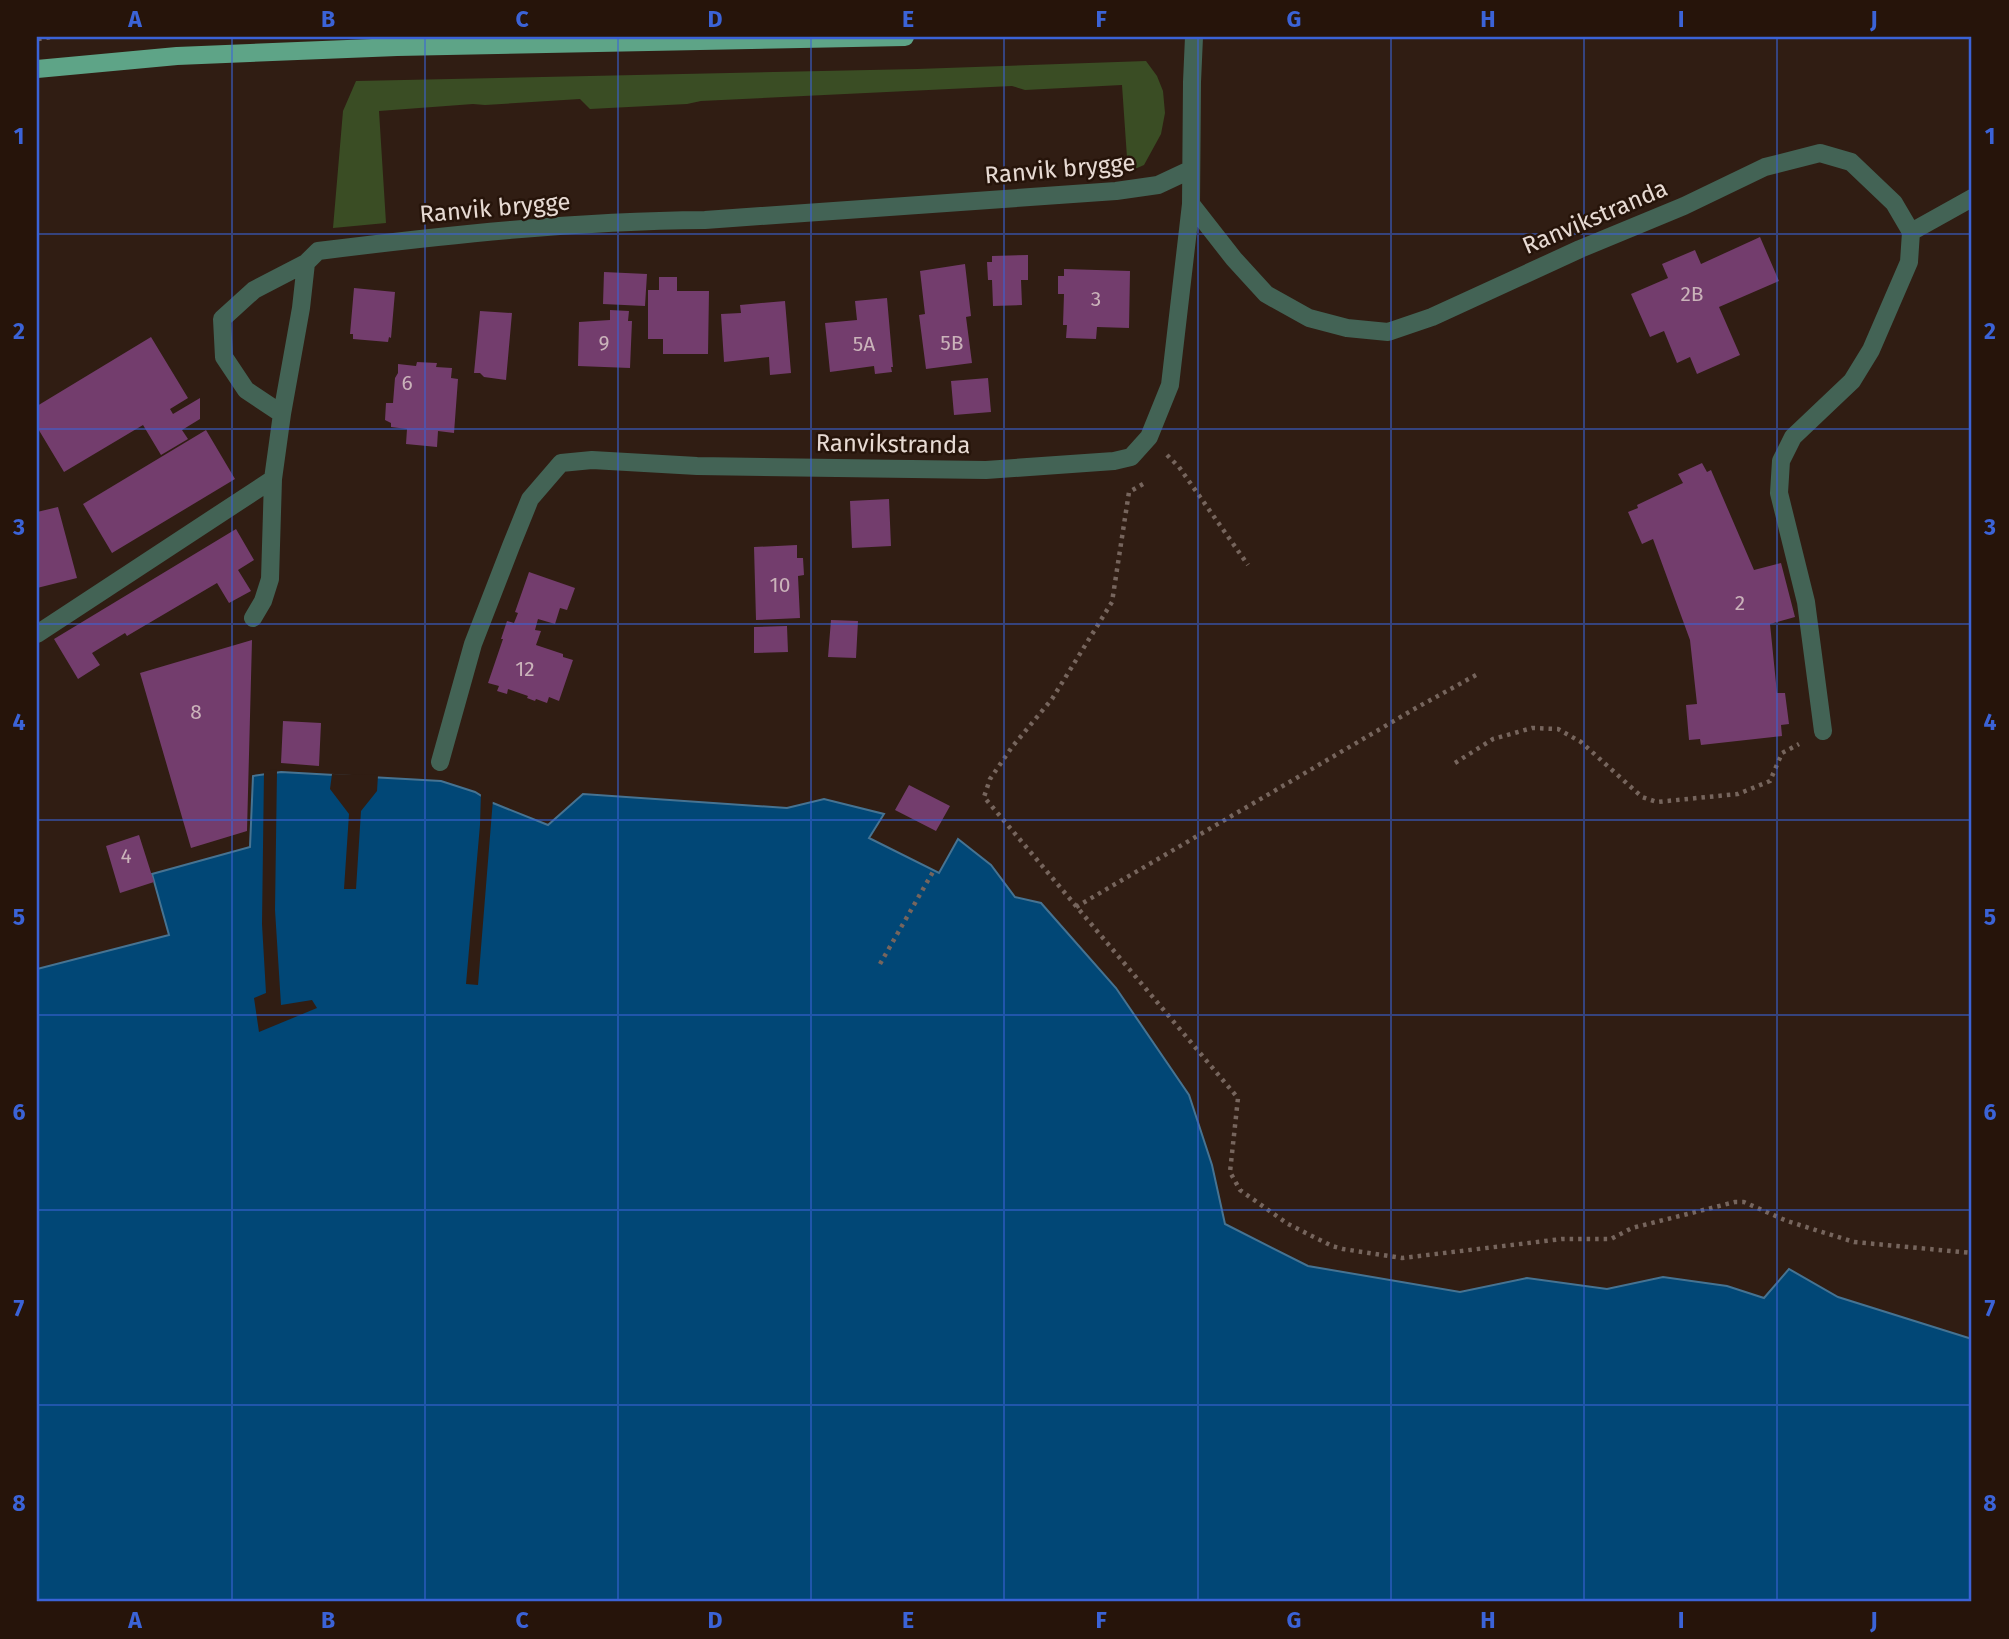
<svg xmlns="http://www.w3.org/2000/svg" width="2009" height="1639" font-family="'Fira Sans',sans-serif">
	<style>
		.green { fill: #3a4d24 }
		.water { fill: #014776; stroke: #467392; stroke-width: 2 }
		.pier { fill: #301d13 }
		.building { fill: #733d6d }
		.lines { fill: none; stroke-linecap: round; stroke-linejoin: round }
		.path { stroke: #76655d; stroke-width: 4.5; stroke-dasharray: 3.5 5; stroke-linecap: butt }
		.minor { stroke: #436355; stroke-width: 18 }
		.major { stroke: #5ea487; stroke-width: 18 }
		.grid { fill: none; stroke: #3b63d7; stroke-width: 2; stroke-opacity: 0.55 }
		.labels { text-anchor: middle; stroke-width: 5; stroke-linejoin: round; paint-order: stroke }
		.number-label { font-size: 21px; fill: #cab3ba }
		.street-label { font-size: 24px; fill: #e7dad3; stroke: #26140a }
		.neatline { fill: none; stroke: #3b63d7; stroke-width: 2.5 }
		.grid-label { font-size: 23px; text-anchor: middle; font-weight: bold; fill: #3b63d7 }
	</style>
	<rect width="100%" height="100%" fill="#301d13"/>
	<!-- green -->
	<path class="green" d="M 1146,61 L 1157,76 L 1163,91 L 1165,113 L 1161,134 L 1144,165 L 1128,172 L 1122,85 L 1025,90 L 1012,86 L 701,101 L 687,104 L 590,109 L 580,99 L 485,105 L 473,104 L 379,111 L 386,223 L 333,228 L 343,111 L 356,81 L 917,69 Z"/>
	<!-- water -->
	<path class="water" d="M 281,772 L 441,781 L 475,792 L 493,803 L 548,825 L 583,794 L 787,808 L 824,799 L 884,814 L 869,838 L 939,873 L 958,839 L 991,865 L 1015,897 L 1041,903 L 1116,988 L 1189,1095 L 1212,1165 L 1225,1224 L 1308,1266 L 1460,1292 L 1527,1278 L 1607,1289 L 1663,1277 L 1727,1286 L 1764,1298 L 1789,1269 L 1838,1297 L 1972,1339 L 1972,1602 L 37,1602 L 37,969 L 169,935 L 152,874 L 250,847 L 253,776 Z"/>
	<!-- pier -->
	<path class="pier" d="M 277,769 L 275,910 L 281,1005 L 312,1000 L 317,1008 L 259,1032 L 254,998 L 266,993 L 262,924 L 264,771 Z
		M 332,774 L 378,775 L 377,791 L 361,811 L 356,889 L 344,889 L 349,814 L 330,789 Z
		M 481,791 L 493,799 L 478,985 L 466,984 L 480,825 Z"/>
	<!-- building -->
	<path class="building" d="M 1760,237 L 1779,281 L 1719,307 L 1740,355 L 1697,374 L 1690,357 L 1677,363 L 1664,331 L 1650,337 L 1631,294 L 1668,278 L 1662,264 L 1695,250 L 1701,264 Z
		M 1028,255 L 1028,280 L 1021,280 L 1022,305 L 993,306 L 992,280 L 988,280 L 987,262 L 992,262 L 992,256 Z
		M 965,264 L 971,316 L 966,317 L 972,363 L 926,369 L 919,315 L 925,314 L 920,271 Z
		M 1064,269 L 1130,271 L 1129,328 L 1097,327 L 1096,339 L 1066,338 L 1067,325 L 1063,325 L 1064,294 L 1058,294 L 1058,276 L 1064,276 Z
		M 604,272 L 647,274 L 645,306 L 603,304 Z
		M 659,277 L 677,277 L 677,291 L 709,291 L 708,354 L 663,354 L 663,339 L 648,339 L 648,290 L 659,290 Z
		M 354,288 L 395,292 L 391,338 L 389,337 L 388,342 L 353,339 L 353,334 L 350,334 Z
		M 887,298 L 893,367 L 891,367 L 892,372 L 875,374 L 874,366 L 830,372 L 825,323 L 857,320 L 855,301 Z
		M 785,301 L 791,373 L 770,375 L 769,357 L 724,362 L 721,314 L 741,313 L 740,305 Z
		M 610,310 L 629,311 L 628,321 L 632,321 L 630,368 L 578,366 L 579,322 L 610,320 Z
		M 480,311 L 512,313 L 506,380 L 484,377 L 480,373 L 474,373 Z
		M 151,337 L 188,398 L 170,409 L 173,414 L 200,398 L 200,419 L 182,430 L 188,439 L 161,455 L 143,425 L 64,472 L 37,427 L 37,406 Z
		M 417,362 L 437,363 L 436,367 L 452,368 L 451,378 L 458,379 L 454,433 L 438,431 L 437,447 L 406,444 L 407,429 L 391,427 L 391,423 L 385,420 L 386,403 L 393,403 L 395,378 L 398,373 L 398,364 L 416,366 Z
		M 988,378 L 991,412 L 954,415 L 951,381 Z
		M 206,430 L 235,479 L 112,553 L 83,504 Z
		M 1702,463 L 1707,472 L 1711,470 L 1754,570 L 1781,563 L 1795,617 L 1770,624 L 1777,693 L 1785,693 L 1789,724 L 1781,725 L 1782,736 L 1701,745 L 1700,739 L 1689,740 L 1686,705 L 1697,704 L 1690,640 L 1653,539 L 1642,544 L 1628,512 L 1638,508 L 1637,505 L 1683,483 L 1678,474 Z
		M 889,499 L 891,546 L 852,548 L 850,501 Z
		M 58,507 L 77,578 L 37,588 L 37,512 Z
		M 236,529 L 254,560 L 238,570 L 251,591 L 229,603 L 217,583 L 127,636 L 125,633 L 92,653 L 100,665 L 78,679 L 54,639 Z
		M 797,545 L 797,558 L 803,558 L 804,575 L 798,576 L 800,618 L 756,620 L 754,547 Z
		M 529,572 L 575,588 L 567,610 L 560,608 L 555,624 L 538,619 L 535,630 L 541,631 L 536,645 L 563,654 L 563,657 L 573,660 L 559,701 L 549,697 L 547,703 L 536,699 L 535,701 L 527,698 L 528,696 L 508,689 L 507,694 L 497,691 L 499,686 L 488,683 L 503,639 L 501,639 L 507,621 L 514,623 L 518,613 L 515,612 Z
		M 831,620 L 858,621 L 856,658 L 828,657 Z
		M 787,626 L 788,652 L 754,653 L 754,627 Z
		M 252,640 L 247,831 L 191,848 L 140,673 Z
		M 283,721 L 321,723 L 319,766 L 281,763 Z
		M 909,785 L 950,806 L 936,831 L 895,810 Z
		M 139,835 L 154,882 L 120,893 L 106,846 Z"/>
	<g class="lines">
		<!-- path -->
		<path class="path" d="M 38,39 L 52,37
			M 1167,455 L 1179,467 L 1248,565
			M 1143,484 L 1129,492 L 1112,602 L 1052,699 L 1012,747 L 990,779 L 984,797 L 1238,1098 L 1230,1172 L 1240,1190 L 1288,1224 L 1332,1246 L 1343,1249 L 1402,1258 L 1562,1239 L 1611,1239 L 1632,1228 L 1735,1202 L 1744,1202 L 1787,1221 L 1854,1242 L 1972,1253
			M 1455,763 L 1493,739 L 1532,728 L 1558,729 L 1581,742 L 1642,797 L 1657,802 L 1738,794 L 1770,781 L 1782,753 L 1799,744
			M 1076,907 L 1416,708 L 1476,675
			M 880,964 L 934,870"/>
		<!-- minor -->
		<path class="minor" d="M 1191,204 L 1234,259 L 1266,294 L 1309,318 L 1347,328 L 1388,332 L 1432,317 L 1580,249 L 1684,206 L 1765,167 L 1820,153 L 1851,162 L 1894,203 L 1911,232 L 1909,262 L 1871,350 L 1852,381 L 1793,437 L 1781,461 L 1779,493 L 1806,602 L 1823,731
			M 1911,232 L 1972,198
			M 282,414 L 246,390 L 224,357 L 222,319 L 254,290 L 306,263
			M 253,618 L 263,601 L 270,579 L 273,479 L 282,414 L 301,308 L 306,263 L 318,251 C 446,235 576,221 705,220 L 1116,191 L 1158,185 L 1190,170
			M 37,634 L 273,479
			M 440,762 L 473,644 L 511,546 L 530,499 L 561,463 L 592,460 L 697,466 L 986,470 L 1114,461 L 1131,457 L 1149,437 L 1170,385 L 1191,204 L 1192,82 L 1194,37"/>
		<!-- major -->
		<path class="major" d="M 37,69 L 177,56 L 397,47 L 905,37"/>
	</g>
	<!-- grid -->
	<path class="grid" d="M 232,37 L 232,1602M 425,37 L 425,1602M 618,37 L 618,1602M 811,37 L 811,1602M 1004,37 L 1004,1602M 1198,37 L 1198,1602M 1391,37 L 1391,1602M 1584,37 L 1584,1602M 1777,37 L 1777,1602M 37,234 L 1972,234M 37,429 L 1972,429M 37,624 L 1972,624M 37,820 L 1972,820M 37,1015 L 1972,1015M 37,1210 L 1972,1210M 37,1405 L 1972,1405"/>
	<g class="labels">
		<!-- number labels -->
		<g class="number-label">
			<text x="1692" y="301">2B</text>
			<text x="1096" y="306">3</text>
			<text x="604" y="350">9</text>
			<text x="952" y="350">5B</text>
			<text x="864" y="351">5A</text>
			<text x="407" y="390">6</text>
			<text x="780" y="592">10</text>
			<text x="1740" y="610">2</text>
			<text x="525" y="676">12</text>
			<text x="196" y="719">8</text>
			<text x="126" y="863">4</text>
		</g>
		<!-- street labels -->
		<g class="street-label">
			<text transform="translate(1060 169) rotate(-5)" y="8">Ranvik brygge</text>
			<text transform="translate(495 208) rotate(-5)" y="8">Ranvik brygge</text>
			<text transform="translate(1595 217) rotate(-23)" y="8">Ranvikstranda</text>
			<text transform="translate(893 444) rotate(1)" y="8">Ranvikstranda</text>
		</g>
	</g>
	<!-- border -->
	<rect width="2009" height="1639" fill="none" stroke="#26140a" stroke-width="77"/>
	<rect x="38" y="38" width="1932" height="1562" class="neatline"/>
	<g class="grid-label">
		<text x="135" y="27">A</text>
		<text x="328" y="27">B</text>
		<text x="522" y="27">C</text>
		<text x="715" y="27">D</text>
		<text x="908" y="27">E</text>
		<text x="1101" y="27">F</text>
		<text x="1294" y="27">G</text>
		<text x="1488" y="27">H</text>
		<text x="1681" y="27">I</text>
		<text x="1874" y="27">J</text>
		<text x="19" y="144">1</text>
		<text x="1990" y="144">1</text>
		<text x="19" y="339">2</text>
		<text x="1990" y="339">2</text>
		<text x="19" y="535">3</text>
		<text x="1990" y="535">3</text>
		<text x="19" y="730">4</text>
		<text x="1990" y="730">4</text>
		<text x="19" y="925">5</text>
		<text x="1990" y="925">5</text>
		<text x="19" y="1120">6</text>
		<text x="1990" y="1120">6</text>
		<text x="19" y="1316">7</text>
		<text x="1990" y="1316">7</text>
		<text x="19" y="1511">8</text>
		<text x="1990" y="1511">8</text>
		<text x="135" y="1628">A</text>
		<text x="328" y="1628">B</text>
		<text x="522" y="1628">C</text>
		<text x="715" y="1628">D</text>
		<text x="908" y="1628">E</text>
		<text x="1101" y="1628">F</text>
		<text x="1294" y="1628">G</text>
		<text x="1488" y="1628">H</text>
		<text x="1681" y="1628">I</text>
		<text x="1874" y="1628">J</text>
	</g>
</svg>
